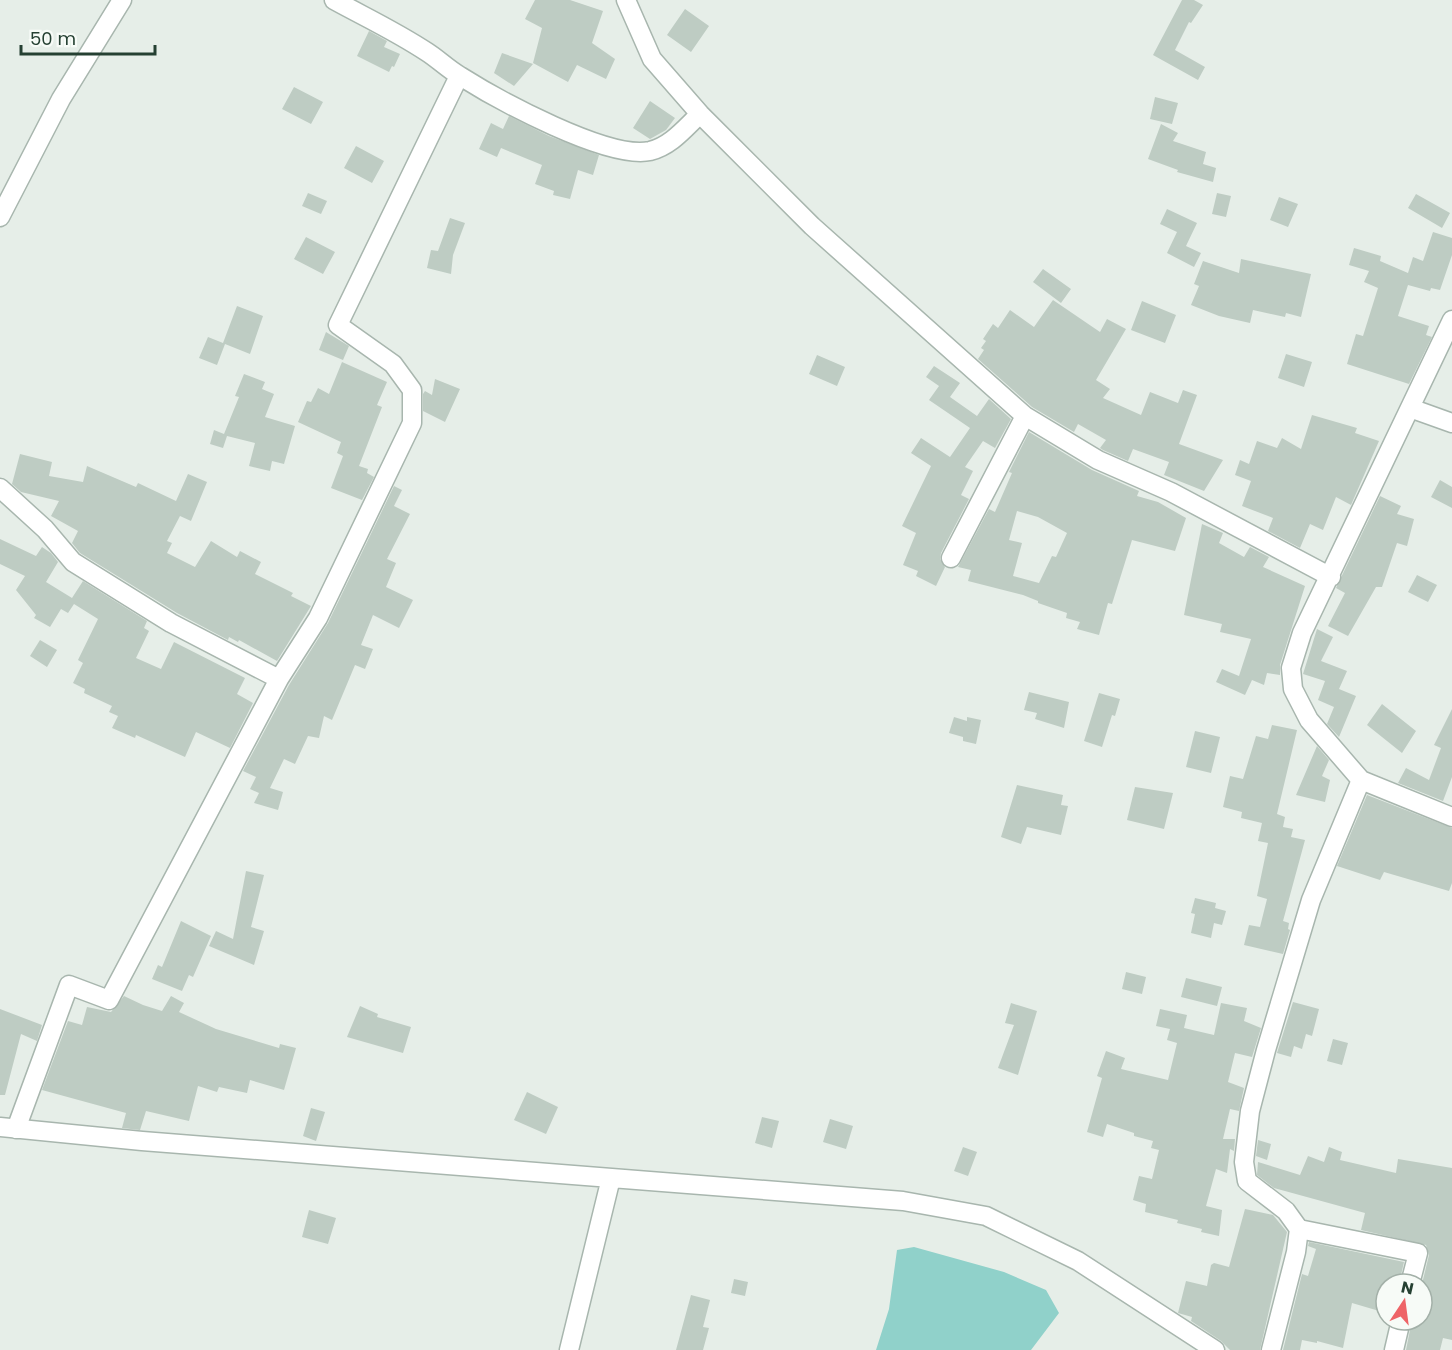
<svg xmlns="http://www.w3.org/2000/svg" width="1452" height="1350" font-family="Poppins,sans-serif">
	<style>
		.water { fill: #90d1ca }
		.building { fill: #beccc3; fill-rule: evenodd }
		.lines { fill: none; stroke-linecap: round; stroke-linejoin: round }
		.minor-casing { stroke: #a8b6ae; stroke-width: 21 }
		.minor { stroke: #fff; stroke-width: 18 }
	</style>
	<rect width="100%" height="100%" fill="#e6eee8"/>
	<!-- water -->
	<path class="water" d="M 914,1247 L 1004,1272 L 1046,1290 L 1059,1313 L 1031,1350 L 876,1350 L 889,1309 L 897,1250 Z"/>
	<!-- building -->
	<path class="building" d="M 535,0 L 570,0 L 603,11 L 592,43 L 615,59 L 606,79 L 577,65 L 568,82 L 533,63 L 542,28 L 525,19 Z
		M 1182,0 L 1194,0 L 1203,5 L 1191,23 L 1189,22 L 1175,50 L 1205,67 L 1198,80 L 1153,55 Z
		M 685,9 L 709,26 L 691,52 L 667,35 Z
		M 369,31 L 387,41 L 384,47 L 400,54 L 394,67 L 392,66 L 389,72 L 357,56 Z
		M 502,53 L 533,64 L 514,86 L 494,73 Z
		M 294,87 L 323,102 L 311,124 L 282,109 Z
		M 1155,97 L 1178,103 L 1172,124 L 1150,119 Z
		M 650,101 L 675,118 L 666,130 L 650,139 L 633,128 Z
		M 509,116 L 549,136 L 599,155 L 593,175 L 578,170 L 570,199 L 553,195 L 554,191 L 535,184 L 542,165 L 501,148 L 497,157 L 479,149 L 491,123 L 503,129 Z
		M 1161,124 L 1178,133 L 1173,141 L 1206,152 L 1203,164 L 1216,168 L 1213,182 L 1177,172 L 1178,170 L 1148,159 Z
		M 356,146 L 384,161 L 372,183 L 344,168 Z
		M 308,193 L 327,201 L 321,214 L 302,206 Z
		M 1217,193 L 1231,196 L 1226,217 L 1212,214 Z
		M 1416,194 L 1450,213 L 1442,228 L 1408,208 Z
		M 1279,197 L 1298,204 L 1288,227 L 1270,220 Z
		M 1167,209 L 1197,223 L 1186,246 L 1201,253 L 1194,267 L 1167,253 L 1177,232 L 1160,224 Z
		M 450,218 L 465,223 L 453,255 L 451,274 L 427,268 L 431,250 L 438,251 Z
		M 1433,232 L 1452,238 L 1452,255 L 1440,290 L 1431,288 L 1430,291 L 1408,285 L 1398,316 L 1429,326 L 1426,335 L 1432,337 L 1409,384 L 1347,364 L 1356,334 L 1363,336 L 1378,288 L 1364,282 L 1369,271 L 1349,265 L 1354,248 L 1381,256 L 1380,261 L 1408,273 L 1413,257 L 1423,261 Z
		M 306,237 L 335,252 L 323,274 L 294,259 Z
		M 1241,259 L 1311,274 L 1301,317 L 1286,313 L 1285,317 L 1253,310 L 1250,323 L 1219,316 L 1191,305 L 1199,286 L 1194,284 L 1203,261 L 1239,273 Z
		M 1043,269 L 1071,289 L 1061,303 L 1033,282 Z
		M 1053,300 L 1100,332 L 1107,319 L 1126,329 L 1096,380 L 1110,389 L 1103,398 L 1141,415 L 1150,392 L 1178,403 L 1183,390 L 1197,395 L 1179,444 L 1223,460 L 1204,491 L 1164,475 L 1169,462 L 1133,449 L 1128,461 L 1103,450 L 1100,448 L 1106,440 L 1078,424 L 1074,432 L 1032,407 L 978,359 L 984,350 L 981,348 L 986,341 L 983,339 L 993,324 L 998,328 L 1010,310 L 1034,327 Z
		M 1142,301 L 1176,315 L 1165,343 L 1131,330 Z
		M 237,306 L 263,316 L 250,354 L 225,344 L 217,365 L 199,358 L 208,337 L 223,343 Z
		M 326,332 L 349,346 L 343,360 L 319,350 Z
		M 1286,354 L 1312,362 L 1304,387 L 1278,378 Z
		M 817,355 L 845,367 L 837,386 L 809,374 Z
		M 342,362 L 387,382 L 377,405 L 382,407 L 359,466 L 368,469 L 367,473 L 374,477 L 362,500 L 331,488 L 343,456 L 337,453 L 341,442 L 298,422 L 307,401 L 311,402 L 318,388 L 329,394 Z
		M 934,366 L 960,383 L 950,397 L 977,416 L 989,399 L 1011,419 L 995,448 L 983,441 L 965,467 L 973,471 L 961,495 L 969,499 L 941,553 L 940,559 L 945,567 L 936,586 L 916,576 L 918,571 L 903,565 L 916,533 L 902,526 L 931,466 L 911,453 L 921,438 L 950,457 L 970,428 L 929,400 L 939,386 L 926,377 Z
		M 244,374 L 265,382 L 262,389 L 274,394 L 265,417 L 295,426 L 284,464 L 272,461 L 270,471 L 249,466 L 255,443 L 227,436 L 223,448 L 210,444 L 214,430 L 224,434 L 239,397 L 235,396 Z
		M 435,379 L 460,389 L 445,422 L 423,411 L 423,394 L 425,391 L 432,395 Z
		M 1312,415 L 1357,428 L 1355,433 L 1379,441 L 1351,505 L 1336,497 L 1323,530 L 1310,524 L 1300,548 L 1268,531 L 1273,518 L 1242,506 L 1251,481 L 1235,475 L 1240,460 L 1249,464 L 1257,441 L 1277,448 L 1282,438 L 1301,449 Z
		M 1029,432 L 1092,470 L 1139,491 L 1137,496 L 1158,502 L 1186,518 L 1175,551 L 1132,540 L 1112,604 L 1108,603 L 1099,635 L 1077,629 L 1080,622 L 1066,618 L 1067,613 L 1038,603 L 1038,601 L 1023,595 L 968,581 L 971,570 L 958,567 L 989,509 L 995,512 L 1012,473 L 1009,472 ZM 1017,511 L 1038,517 L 1067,533 L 1056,557 L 1052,556 L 1039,583 L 1013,576 L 1022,543 L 1009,540 Z
		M 20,454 L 52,462 L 49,476 L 83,482 L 87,466 L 136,487 L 138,483 L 176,501 L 188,474 L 207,482 L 191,521 L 180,516 L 167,541 L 172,543 L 167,553 L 195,567 L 211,541 L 237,557 L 240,551 L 261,562 L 255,574 L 293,593 L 291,596 L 311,606 L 277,661 L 239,640 L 238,642 L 229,637 L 228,640 L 177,613 L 80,553 L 72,543 L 78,531 L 51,516 L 59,501 L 21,492 L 12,484 Z
		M 1440,480 L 1452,487 L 1452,508 L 1431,497 Z
		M 394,486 L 402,490 L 394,506 L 410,514 L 387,559 L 396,563 L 386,587 L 413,600 L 399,628 L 373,615 L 361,645 L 373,649 L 365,669 L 355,665 L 332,720 L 324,716 L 319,738 L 308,736 L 295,764 L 284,759 L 270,788 L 283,792 L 278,810 L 254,803 L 259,793 L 250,789 L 256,777 L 243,771 L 289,685 L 328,623 Z
		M 1380,496 L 1401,506 L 1397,514 L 1414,519 L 1407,546 L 1397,543 L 1382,587 L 1376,587 L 1348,636 L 1328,626 L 1345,593 L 1336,588 Z
		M 1202,524 L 1223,533 L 1219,543 L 1244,557 L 1250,547 L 1269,557 L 1263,567 L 1305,586 L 1280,665 L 1280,675 L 1267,673 L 1264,685 L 1252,680 L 1245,695 L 1216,682 L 1222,669 L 1239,676 L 1251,639 L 1220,632 L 1222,624 L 1184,615 Z
		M 0,539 L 36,556 L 42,547 L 51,553 L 58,562 L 46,582 L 72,598 L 83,581 L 147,621 L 144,628 L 149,631 L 136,658 L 161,669 L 174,642 L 245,678 L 237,694 L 253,703 L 230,748 L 196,732 L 185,757 L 136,735 L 135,738 L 112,728 L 118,716 L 109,712 L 112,706 L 84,693 L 85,689 L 73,683 L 83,663 L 78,660 L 98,619 L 74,604 L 68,613 L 61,609 L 50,627 L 34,618 L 36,615 L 16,590 L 25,576 L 0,564 Z
		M 1417,575 L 1437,585 L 1428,602 L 1408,592 Z
		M 1317,629 L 1333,637 L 1321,661 L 1347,671 L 1339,689 L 1356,696 L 1339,737 L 1327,724 L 1334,707 L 1318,700 L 1325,681 L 1303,674 Z
		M 40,640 L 57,650 L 47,667 L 30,656 Z
		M 1029,692 L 1069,702 L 1064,728 L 1035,719 L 1037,713 L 1024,710 Z
		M 1099,693 L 1120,699 L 1115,716 L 1112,715 L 1102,747 L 1084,741 Z
		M 1382,704 L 1416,731 L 1402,753 L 1367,725 Z
		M 1452,709 L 1452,777 L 1443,801 L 1398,783 L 1406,768 L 1429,780 L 1441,748 L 1434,745 Z
		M 954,717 L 967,721 L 967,717 L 981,720 L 976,744 L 963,741 L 963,737 L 949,733 Z
		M 1272,725 L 1297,730 L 1277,814 L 1285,817 L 1283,827 L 1293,829 L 1291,837 L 1305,840 L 1283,921 L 1289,923 L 1288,929 L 1290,930 L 1283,954 L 1244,945 L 1249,925 L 1260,927 L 1267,899 L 1257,896 L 1268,843 L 1258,841 L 1262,823 L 1241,818 L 1242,812 L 1223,807 L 1230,776 L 1243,779 L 1256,736 L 1268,739 Z
		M 1195,731 L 1220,737 L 1211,773 L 1186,767 Z
		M 1317,746 L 1329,760 L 1322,776 L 1330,780 L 1325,802 L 1296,795 Z
		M 1017,785 L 1063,795 L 1061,805 L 1068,806 L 1061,835 L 1027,827 L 1021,844 L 1001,837 Z
		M 1135,787 L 1173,793 L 1164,829 L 1127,820 Z
		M 1367,795 L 1452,828 L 1452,883 L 1449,891 L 1384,872 L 1380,880 L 1337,866 Z
		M 246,871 L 264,875 L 251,927 L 264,931 L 254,965 L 209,946 L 216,931 L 233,939 Z
		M 1195,898 L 1216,903 L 1215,908 L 1226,911 L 1222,925 L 1214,923 L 1211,938 L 1191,933 L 1195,914 L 1191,913 Z
		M 181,921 L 211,936 L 193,977 L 189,975 L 182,991 L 152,979 L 158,965 L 162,967 Z
		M 1126,972 L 1146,977 L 1142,994 L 1122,989 Z
		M 1186,978 L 1222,987 L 1217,1006 L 1181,997 Z
		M 124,996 L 143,1005 L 162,1011 L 171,996 L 184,1003 L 179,1012 L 216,1029 L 279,1048 L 280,1044 L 296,1048 L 284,1090 L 250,1080 L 247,1093 L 219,1087 L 217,1092 L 198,1086 L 189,1121 L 146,1111 L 140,1130 L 122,1128 L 126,1113 L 42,1090 L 68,1021 L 82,1025 L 87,1007 L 111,1012 Z
		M 1293,1002 L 1319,1009 L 1312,1036 L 1306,1034 L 1302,1049 L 1294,1046 L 1291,1057 L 1277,1053 Z
		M 1011,1003 L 1037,1011 L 1018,1075 L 998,1068 L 1014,1025 L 1005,1023 Z
		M 1221,1003 L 1247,1008 L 1244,1021 L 1261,1028 L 1252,1057 L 1235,1053 L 1228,1082 L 1244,1088 L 1239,1111 L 1230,1109 L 1223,1139 L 1235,1139 L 1234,1151 L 1230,1149 L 1227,1173 L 1216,1169 L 1206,1206 L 1222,1210 L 1219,1236 L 1201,1232 L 1202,1229 L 1177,1223 L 1178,1220 L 1145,1212 L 1146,1204 L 1133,1200 L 1139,1176 L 1152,1179 L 1159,1150 L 1151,1148 L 1153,1141 L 1134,1136 L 1134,1133 L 1107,1124 L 1103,1137 L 1087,1132 L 1102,1078 L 1097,1076 L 1106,1051 L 1125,1058 L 1121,1069 L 1168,1080 L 1177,1043 L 1167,1040 L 1170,1029 L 1156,1026 L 1160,1009 L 1187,1015 L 1184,1028 L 1214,1035 Z
		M 360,1006 L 378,1014 L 377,1017 L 411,1027 L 403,1053 L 347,1037 Z
		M 0,1009 L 42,1025 L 37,1041 L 21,1034 L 5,1095 L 0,1095 Z
		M 1333,1039 L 1348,1043 L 1342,1065 L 1327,1061 Z
		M 527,1092 L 558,1107 L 546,1134 L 514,1120 Z
		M 311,1108 L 325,1112 L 316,1141 L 303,1136 Z
		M 762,1117 L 779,1121 L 772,1148 L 755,1143 Z
		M 830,1119 L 853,1126 L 846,1149 L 823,1142 Z
		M 1258,1140 L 1271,1144 L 1267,1160 L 1256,1156 Z
		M 963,1147 L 977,1152 L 968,1176 L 954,1171 Z
		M 1329,1147 L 1342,1152 L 1340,1160 L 1396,1173 L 1398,1159 L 1452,1168 L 1452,1340 L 1443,1338 L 1440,1350 L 1406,1350 L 1412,1320 L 1422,1320 L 1422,1284 L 1429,1255 L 1426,1245 L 1361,1230 L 1365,1213 L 1274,1188 L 1257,1175 L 1258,1162 L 1300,1175 L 1308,1156 L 1324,1162 Z
		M 1245,1209 L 1273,1215 L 1287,1232 L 1260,1350 L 1230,1350 L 1221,1341 L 1191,1321 L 1192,1317 L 1178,1313 L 1186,1281 L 1207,1286 L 1211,1265 L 1214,1263 L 1229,1267 Z
		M 309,1210 L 336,1218 L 328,1244 L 302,1237 Z
		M 1309,1242 L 1404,1262 L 1399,1284 L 1386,1284 L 1386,1313 L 1352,1303 L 1343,1348 L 1317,1341 L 1317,1343 L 1302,1340 L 1300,1350 L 1283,1350 L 1302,1274 L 1308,1276 L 1316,1249 L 1308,1246 Z
		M 734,1279 L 748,1282 L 745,1296 L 731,1293 Z
		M 691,1295 L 710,1300 L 703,1327 L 709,1328 L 703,1350 L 676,1350 Z"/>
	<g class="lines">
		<defs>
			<path id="minor" d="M 334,0 C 365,17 397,32 427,52 C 438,59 448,69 460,76 C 498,100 608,160 650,151 C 671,146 685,128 700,114
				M 626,0 L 652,59 L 700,114 L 812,226 L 1025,416 L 1098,460 L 1171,492 L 1331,577
				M 0,217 L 61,99 L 122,0
				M 1452,320 L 1302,633 L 1291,668 L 1293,689 L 1309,720 L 1361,780 L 1452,817
				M 1410,408 L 1452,423
				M 0,488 L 45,529 L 73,562 L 171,623 L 279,679 L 109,1000 L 69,985 L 16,1129
				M 951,558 L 1025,416
				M 279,679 L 318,618 L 412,423 L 412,390 L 393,364 L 338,325 L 459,76
				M 0,1127 L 142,1141 L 903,1201 L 986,1216 L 1078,1261 L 1215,1350
				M 1299,1229 L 1418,1253 L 1410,1284
				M 569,1350 L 611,1178
				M 1271,1350 L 1296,1252 L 1299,1229 L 1286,1211 L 1247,1181 L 1244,1162 L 1250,1111 L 1266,1050 L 1311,900 L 1361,780
				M 1394,1350 L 1401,1320"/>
		</defs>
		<!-- minor casing -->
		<use href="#minor" class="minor-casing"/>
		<!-- minor -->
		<use href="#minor" class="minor"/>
	</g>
	<!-- north arrow -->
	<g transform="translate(1404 1302) rotate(13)"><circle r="28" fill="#f7fbf7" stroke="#a3b0a8" stroke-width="1.5"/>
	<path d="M0-4.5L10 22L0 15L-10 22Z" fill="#ee6467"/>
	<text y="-9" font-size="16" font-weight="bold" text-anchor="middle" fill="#254032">N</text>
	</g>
	<!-- scale -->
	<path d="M21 45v9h134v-9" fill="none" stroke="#254032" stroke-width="3"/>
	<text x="30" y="45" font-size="18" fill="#254032" stroke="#f7fbf7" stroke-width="4.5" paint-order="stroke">50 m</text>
</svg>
